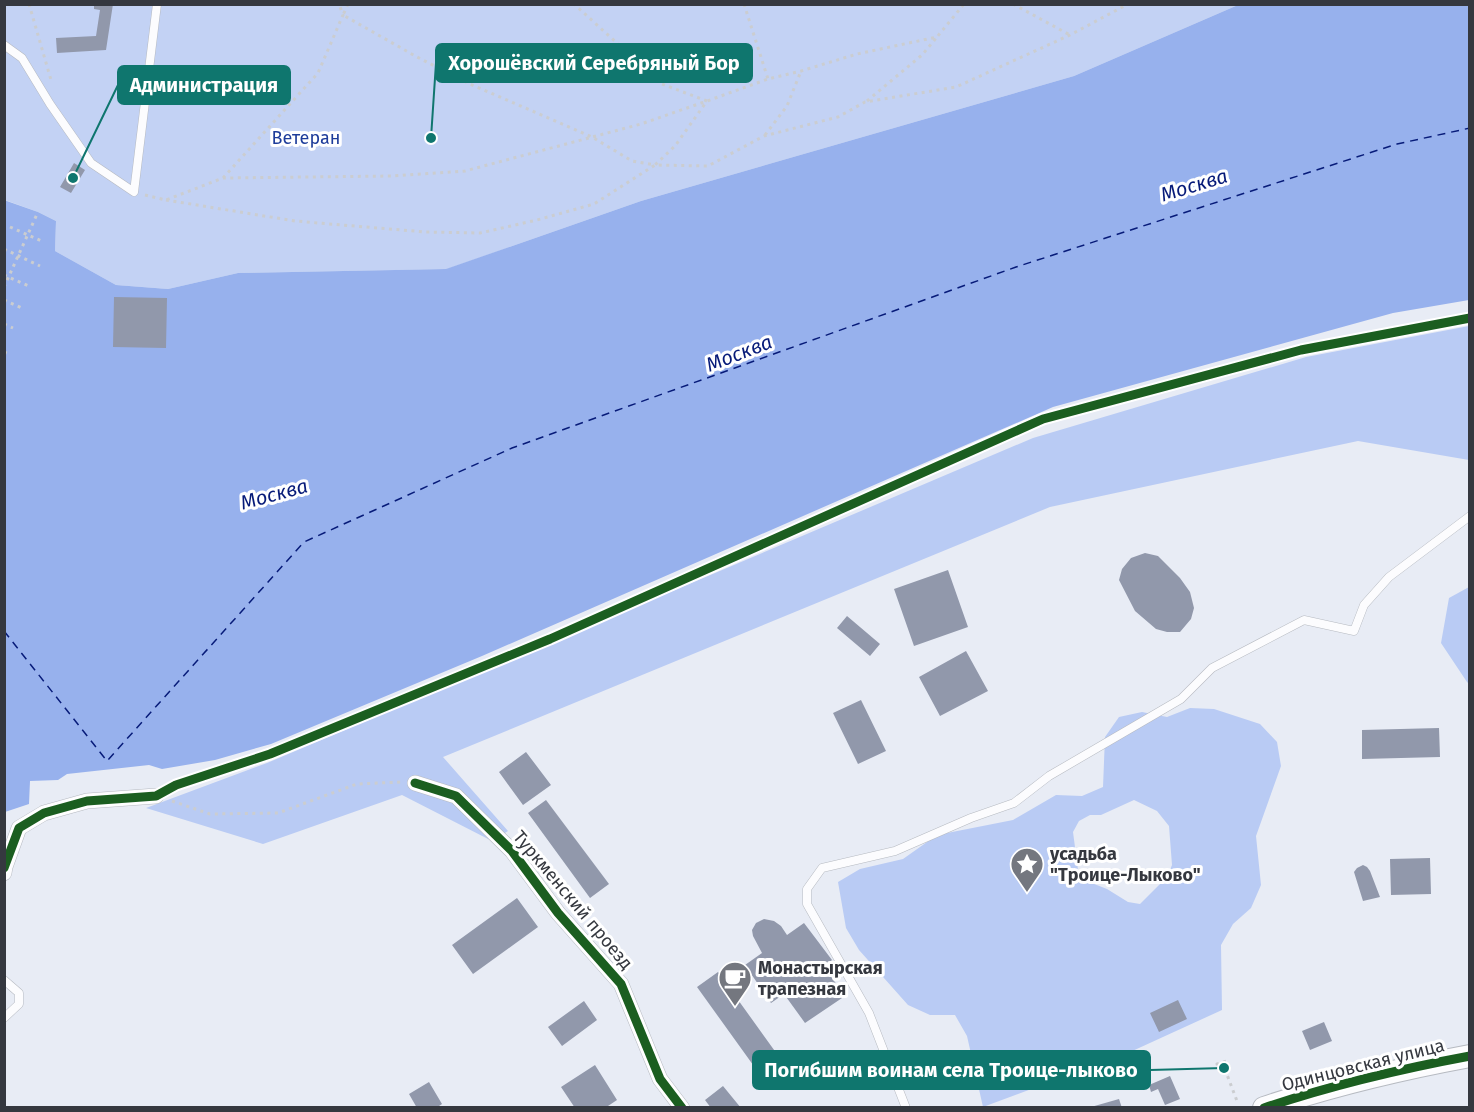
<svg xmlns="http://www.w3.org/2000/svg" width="1474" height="1112" font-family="'Fira Sans',sans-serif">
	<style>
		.green { fill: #c3d2f4 }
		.forest { fill: #b9cbf4; fill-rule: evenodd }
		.water { fill: #97b1ed }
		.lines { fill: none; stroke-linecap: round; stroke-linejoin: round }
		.ferry { stroke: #071b79; stroke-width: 1.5; stroke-dasharray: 8 6; stroke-linecap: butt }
		.building { fill: #9198ab }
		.lane-casing { stroke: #b6bac1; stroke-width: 9 }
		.street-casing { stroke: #b6bac1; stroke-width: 16 }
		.secondary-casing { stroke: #b6bac1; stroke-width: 24 }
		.path { stroke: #cbcdd0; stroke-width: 3; stroke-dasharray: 3 4.5; stroke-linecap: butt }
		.lane { stroke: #fcfcfe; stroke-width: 8 }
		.street { stroke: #fcfcfe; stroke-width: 15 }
		.secondary { stroke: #fcfcfe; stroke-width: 22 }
		.cycleway-casing { stroke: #fff; stroke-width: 13 }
		.cycleway { stroke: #1b5e20; stroke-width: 9 }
		.labels { text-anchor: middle; stroke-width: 6; stroke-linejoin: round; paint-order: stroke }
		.park-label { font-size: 18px; fill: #1d3c9a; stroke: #fff }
		.poi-label { font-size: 18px; font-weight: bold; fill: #35383f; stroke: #fff; text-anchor: start }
		.street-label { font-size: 18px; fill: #35383f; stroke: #fff }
		.water-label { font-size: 20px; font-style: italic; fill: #071b79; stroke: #fff }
		.leader { fill: none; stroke: #0f766e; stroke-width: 2 }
		.callout-dot { fill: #0f766e; stroke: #fff; stroke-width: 2 }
		.callout { fill: #0f766e; stroke: #0f766e; stroke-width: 2 }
		.callout-label { font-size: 20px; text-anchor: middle; font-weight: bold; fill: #fff }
	</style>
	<rect width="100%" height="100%" fill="#e8ecf5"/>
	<!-- green -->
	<path class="green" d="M 5,5 L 1238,5 L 1074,76 L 641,201 L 447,269 L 238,273 L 168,289 L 116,285 L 55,251 L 56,221 L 38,212 L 5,200 Z"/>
	<!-- forest -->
	<path class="forest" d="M 1469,326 L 1469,460 L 1358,441 L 1050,507 L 443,757 L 508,831 L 492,841 L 402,795 L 263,844 L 146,808 L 267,763 L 1033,438 L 1306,357 Z
		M 1469,587 L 1469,684 L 1467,682 L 1441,643 L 1449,598 Z
		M 1190,708 L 1214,709 L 1260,724 L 1277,742 L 1281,766 L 1256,836 L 1261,885 L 1251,908 L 1233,924 L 1221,945 L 1222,1010 L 1128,1053 L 983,1107 L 967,1036 L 955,1015 L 930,1015 L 908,1005 L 859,950 L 846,928 L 838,882 L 860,869 L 903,859 L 937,835 L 1013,820 L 1056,795 L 1082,796 L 1103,787 L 1105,737 L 1119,717 L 1142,712 L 1167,717 ZM 1134,800 L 1157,811 L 1169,826 L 1172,865 L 1167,877 L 1140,904 L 1128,902 L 1107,889 L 1084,880 L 1078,870 L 1073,832 L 1079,821 L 1090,815 L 1101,815 Z"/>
	<!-- water -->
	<path class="water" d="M 1238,5 L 1469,5 L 1469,300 L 1393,313 L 1053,407 L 482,656 L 271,744 L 215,760 L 162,769 L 149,765 L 67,774 L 58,780 L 30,781 L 29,804 L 5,812 L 4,200 L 38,212 L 56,221 L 55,251 L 116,285 L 168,289 L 238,273 L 446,269 L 641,201 L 1074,76 Z"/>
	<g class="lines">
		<!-- ferry -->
		<path class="ferry" d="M 4,631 L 107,761 L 304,542 L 512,448 L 1016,267 L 1397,144 L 1470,128"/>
	</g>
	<!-- building -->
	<path class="building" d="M 94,4 L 113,4 L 106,50 L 57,53 L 56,38 L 96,36 L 100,10 L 94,9 Z
		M 74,163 L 85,170 L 71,193 L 60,187 Z
		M 114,297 L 167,298 L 166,348 L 113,347 Z
		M 1145,553 L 1158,556 L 1180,578 L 1190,592 L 1194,608 L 1191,619 L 1180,632 L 1167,632 L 1156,629 L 1135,611 L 1119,580 L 1122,569 L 1131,558 Z
		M 948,570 L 968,627 L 914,646 L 894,589 Z
		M 847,616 L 880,644 L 870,656 L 837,628 Z
		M 966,651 L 988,691 L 940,716 L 919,677 Z
		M 861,700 L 886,751 L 858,764 L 833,713 Z
		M 1439,728 L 1440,757 L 1362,759 L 1362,730 Z
		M 526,752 L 551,785 L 523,805 L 499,772 Z
		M 546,800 L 609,884 L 590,898 L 528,813 Z
		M 1430,858 L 1431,894 L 1391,895 L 1390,859 Z
		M 1363,865 L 1367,867 L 1370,871 L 1380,897 L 1363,901 L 1354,872 L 1357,868 Z
		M 517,898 L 538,927 L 473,974 L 452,945 Z
		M 764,919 L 774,921 L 781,926 L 787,935 L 804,923 L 832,960 L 824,967 L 845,996 L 805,1023 L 784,994 L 771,1003 L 745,965 L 762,953 L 753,936 L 752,930 L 756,923 Z
		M 718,972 L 782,1061 L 761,1076 L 697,987 Z
		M 1178,1000 L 1187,1019 L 1159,1032 L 1150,1013 Z
		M 584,1001 L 597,1020 L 562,1046 L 548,1027 Z
		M 1324,1022 L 1332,1041 L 1310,1050 L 1302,1031 Z
		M 595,1065 L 617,1100 L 605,1108 L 575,1108 L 561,1087 Z
		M 1170,1076 L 1180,1099 L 1165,1105 L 1158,1089 L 1151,1092 L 1149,1085 Z
		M 429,1082 L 442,1104 L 436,1108 L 417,1108 L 409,1094 Z
		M 723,1086 L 741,1108 L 711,1108 L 705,1100 Z
		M 1119,1099 L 1122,1108 L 1091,1108 L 1091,1107 Z"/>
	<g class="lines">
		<defs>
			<path id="lane" d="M 4,45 L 22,58 L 50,104 L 91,163 L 134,192 L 157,4
				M 4,980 L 19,993 L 19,1004 L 4,1018
				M 906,1108 L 869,1013 L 807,904 L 807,889 L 822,868 L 895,851 L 971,818 L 1014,803 L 1049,776 L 1181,699 L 1212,668 L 1304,620 L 1354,631 L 1364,605 L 1389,577 L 1470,516"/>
			<path id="street" d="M 415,783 L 456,796 L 512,851 L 558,913 L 621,984 L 660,1079 L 682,1108
				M 4,873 L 5,867 L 19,828 L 44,813 L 87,801 L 156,796"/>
			<path id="secondary" d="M 1264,1108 C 1332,1085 1400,1069 1470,1056"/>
		</defs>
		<!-- lane casing -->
		<use href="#lane" class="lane-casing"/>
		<!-- street casing -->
		<use href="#street" class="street-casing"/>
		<!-- secondary casing -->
		<use href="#secondary" class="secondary-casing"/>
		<!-- path -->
		<path class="path" d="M 29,4 L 51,80
			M 348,4 L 343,15 L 417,57 L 470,84 L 592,137 L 632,161 L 655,165 L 675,146 L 707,101 L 662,84 L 574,4
			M 744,4 L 768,79
			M 1013,4 L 1070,35
			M 867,101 L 922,55 L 937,37
			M 765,135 L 787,106 L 801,71
			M 223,178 L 318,73 L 343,15 L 339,4
			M 145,195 L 166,200 L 223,178 L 391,176 L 465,171 L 641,124 L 707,101 L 768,79 L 801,71 L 857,54 L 937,37 L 964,4
			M 166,200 L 295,221 L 425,232 L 480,233 L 537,220 L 594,204 L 655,165 L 708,166 L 764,136 L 838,117 L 865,102 L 956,87 L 1070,35 L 1128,4
			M 10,227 L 44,242
			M 4,249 L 40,266
			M 4,275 L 31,287
			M 4,287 L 38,212
			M 4,300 L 22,308
			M 4,324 L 13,328
			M 4,352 L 9,354
			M 168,789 L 176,785 L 270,754 L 550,639 L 1043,419 L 1301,350 L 1470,318
			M 172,801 L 210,814 L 278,813 L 357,784 L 401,782
			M 1226,1072 L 1230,1070 L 1227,1061 L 1217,1064 L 1221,1074 L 1226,1072 L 1237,1101"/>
		<!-- lane -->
		<use href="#lane" class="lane"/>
		<!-- street -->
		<use href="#street" class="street"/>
		<!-- secondary -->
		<use href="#secondary" class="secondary"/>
		<defs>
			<path id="cycleway" d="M 415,783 L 456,796 L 512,851 L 558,913 L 621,984 L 660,1079 L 682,1108
				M 4,868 L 19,828 L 44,813 L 87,801 L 156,796 L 176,785 L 270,754 L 550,639 L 1043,419 L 1301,350 L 1470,318
				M 1264,1108 C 1332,1085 1400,1069 1470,1056"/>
		</defs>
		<!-- cycleway casing -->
		<use href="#cycleway" class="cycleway-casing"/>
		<!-- cycleway -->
		<use href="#cycleway" class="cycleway"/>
	</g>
	<!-- icons -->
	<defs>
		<symbol id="sight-pin" viewBox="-11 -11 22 30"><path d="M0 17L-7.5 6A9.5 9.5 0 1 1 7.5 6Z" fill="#74777f" stroke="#fff"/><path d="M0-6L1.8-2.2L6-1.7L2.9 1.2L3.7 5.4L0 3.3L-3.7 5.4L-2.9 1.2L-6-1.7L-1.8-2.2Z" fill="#fff"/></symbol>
		<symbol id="cafe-pin" viewBox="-11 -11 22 30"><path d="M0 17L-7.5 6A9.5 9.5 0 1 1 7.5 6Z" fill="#74777f" stroke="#fff"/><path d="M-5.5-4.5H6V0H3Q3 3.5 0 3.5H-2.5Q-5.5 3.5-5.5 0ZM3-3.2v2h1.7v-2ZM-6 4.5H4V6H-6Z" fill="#fff"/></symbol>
	</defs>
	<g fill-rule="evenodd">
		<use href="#sight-pin" x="1008" y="845" width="38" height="52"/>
		<use href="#cafe-pin" x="716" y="959" width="38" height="52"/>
	</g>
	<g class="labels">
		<!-- park labels -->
		<g class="park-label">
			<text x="306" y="144">Ветеран</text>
		</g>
		<!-- poi labels -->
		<g class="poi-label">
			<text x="1050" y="860">усадьба<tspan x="1050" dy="21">"Троице-Лыково"</tspan></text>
			<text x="758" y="974">Монастырская<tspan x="758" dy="21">трапезная</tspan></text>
		</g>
		<!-- street labels -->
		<g class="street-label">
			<text transform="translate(573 900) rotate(50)" y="6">Туркменский проезд</text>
			<text transform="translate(1363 1065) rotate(-14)" y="6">Одинцовская улица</text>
		</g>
		<!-- water labels -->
		<g class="water-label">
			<text transform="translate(1194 185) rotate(-17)" y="7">Москва</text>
			<text transform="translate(739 353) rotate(-21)" y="7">Москва</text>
			<text transform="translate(274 494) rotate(-15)" y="7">Москва</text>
		</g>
	</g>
	<!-- callouts -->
	<path class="leader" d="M431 138L436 63M73 178L118 85M1224 1068L1150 1070"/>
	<g class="callout-dot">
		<circle cx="431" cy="138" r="6"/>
		<circle cx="73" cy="178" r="6"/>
		<circle cx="1224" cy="1068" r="6"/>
	</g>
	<g class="callout">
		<rect x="436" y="44" width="316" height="38" rx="6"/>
		<rect x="118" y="66" width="172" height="38" rx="6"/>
		<rect x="753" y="1051" width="397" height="38" rx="6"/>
	</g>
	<g class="callout-label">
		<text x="594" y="70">Хорошёвский Серебряный Бор</text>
		<text x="204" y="92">Администрация</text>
		<text x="951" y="1077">Погибшим воинам села Троице-лыково</text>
	</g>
	<!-- border -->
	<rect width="1474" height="1112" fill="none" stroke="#35383f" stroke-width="12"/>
</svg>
